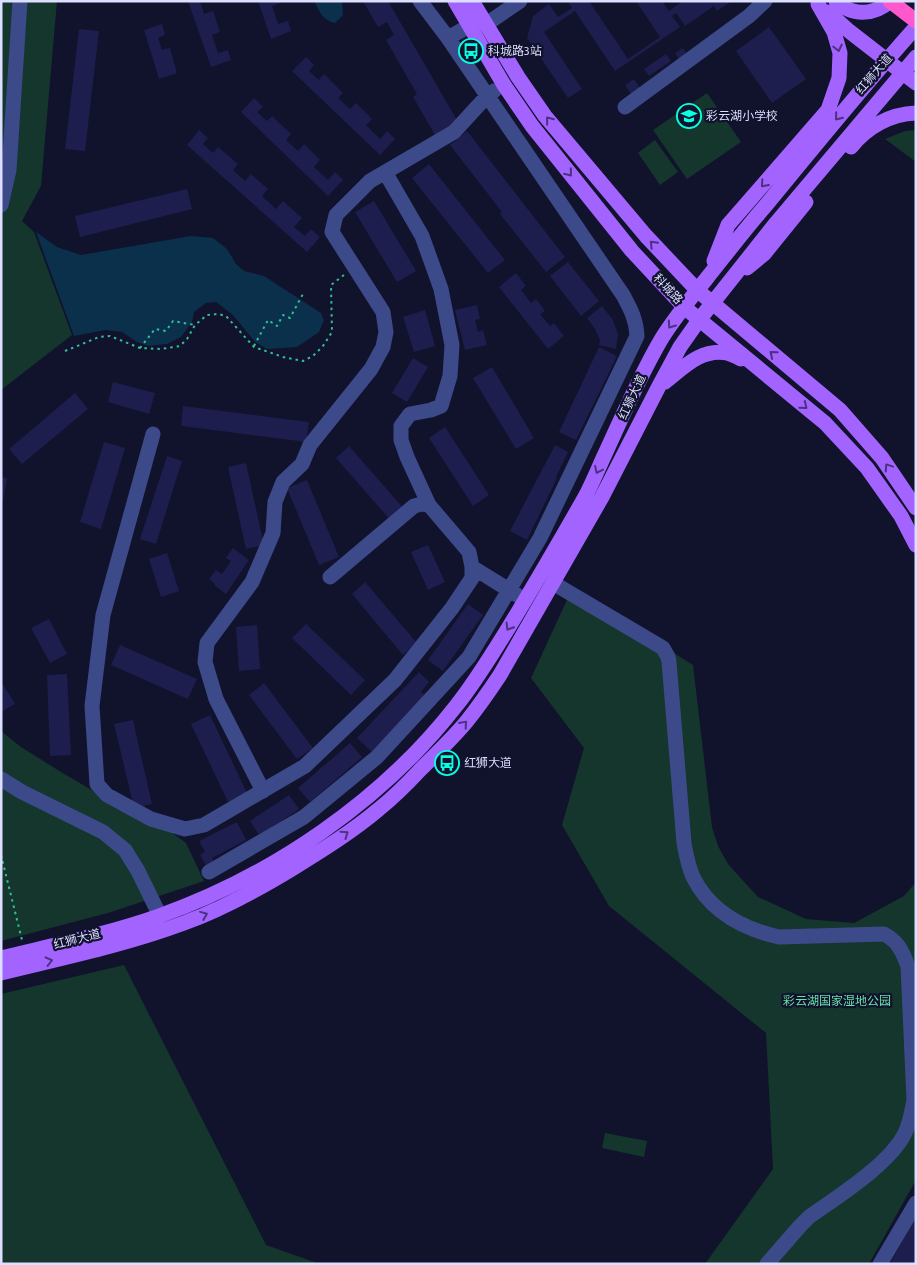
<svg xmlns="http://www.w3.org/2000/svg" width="917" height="1265" font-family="'Asap Condensed','Noto Sans SC',sans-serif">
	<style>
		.green { fill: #14362d }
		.water { fill: #0b304b }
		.building { fill: #1d1e4d }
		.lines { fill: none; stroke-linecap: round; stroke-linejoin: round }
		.path { stroke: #31be97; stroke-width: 2; stroke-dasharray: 2.5 4; stroke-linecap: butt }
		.minor { stroke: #3c4a8a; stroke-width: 15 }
		.major { stroke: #a363ff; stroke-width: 15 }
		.highway { stroke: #ff57cc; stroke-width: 15 }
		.oneway { stroke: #4b3280 }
		.labels { text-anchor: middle; stroke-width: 4.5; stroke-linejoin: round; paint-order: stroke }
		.poi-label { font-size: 12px; fill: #dcdfff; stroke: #11122c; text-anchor: start }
		.street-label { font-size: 12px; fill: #dcdfff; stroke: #11122c }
		.park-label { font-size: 12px; fill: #66e1a7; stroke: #11122c }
	</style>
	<rect width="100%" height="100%" fill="#11122c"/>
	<!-- green -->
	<path class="green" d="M 1,1 L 57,1 L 41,186 L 22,221 L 34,232 L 72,335 L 1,390 Z
		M 707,93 L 741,142 L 687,179 L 653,130 Z
		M 916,130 L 916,162 L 885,139 L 905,131 Z
		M 655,140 L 678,172 L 660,185 L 638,153 Z
		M 572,589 L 693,665 L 712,827 L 718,846 L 728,864 L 758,897 L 806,919 L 854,923 L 904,896 L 916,882 L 916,1180 L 869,1264 L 705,1264 L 773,1169 L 766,1033 L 609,906 L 562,825 L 584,748 L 531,678 Z
		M 1,731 L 21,747 L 61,772 L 153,826 L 171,832 L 186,843 L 204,881 L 108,913 L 1,941 Z
		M 124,965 L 266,1245 L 320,1264 L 1,1264 L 1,994 Z
		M 605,1133 L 647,1141 L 644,1157 L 602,1148 Z"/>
	<!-- water -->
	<path class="water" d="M 314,1 L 342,1 L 343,15 L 335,23 C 322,20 320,12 314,1 Z
		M 36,232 L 57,247 L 81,255 L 191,236 L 213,238 L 227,249 L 236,264 L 244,271 L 264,276 L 321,313 L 324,320 L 319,332 L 297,347 L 267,349 L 255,342 L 233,315 L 216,302 L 206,303 L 194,312 L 192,322 L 181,337 L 167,344 L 148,346 L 137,342 L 122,332 L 106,330 L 74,336 Z"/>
	<!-- building -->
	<path class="building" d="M 188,1 L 200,1 L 204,14 L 213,11 L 220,32 L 212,35 L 218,53 L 228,50 L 231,60 L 211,67 Z
		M 258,1 L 280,1 L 280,3 L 272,6 L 278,24 L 288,21 L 291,31 L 271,39 Z
		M 363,1 L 388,1 L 458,122 L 435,135 L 413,97 L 417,94 L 386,40 L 394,35 L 387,22 L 378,27 Z
		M 568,1 L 589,1 L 628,59 L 660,37 L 636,1 L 662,1 L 669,11 L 683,1 L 732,1 L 717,11 L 714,6 L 685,26 L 676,13 L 672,16 L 680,27 L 615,71 L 575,11 L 544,32 L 582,89 L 568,98 L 527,38 L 533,16 L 549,4 L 558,17 L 572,8 Z
		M 162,24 L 165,35 L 158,38 L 162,50 L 170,48 L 177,73 L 159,79 L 144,30 Z
		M 769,27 L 806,79 L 772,103 L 736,51 Z
		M 79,29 L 99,31 L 85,151 L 65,149 Z
		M 683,48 L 688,56 L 680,61 L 675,53 Z
		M 666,54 L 671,61 L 649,76 L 644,69 Z
		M 306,57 L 314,65 L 309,71 L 319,80 L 324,74 L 343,93 L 338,98 L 350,109 L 356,103 L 372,119 L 366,125 L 380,139 L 387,131 L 395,139 L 380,155 L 292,71 Z
		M 634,79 L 640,88 L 631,94 L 625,85 Z
		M 254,98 L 263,107 L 257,112 L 267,121 L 272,116 L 291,134 L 286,140 L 298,151 L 304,144 L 320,160 L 314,167 L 328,180 L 335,172 L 343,180 L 328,196 L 241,112 Z
		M 199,130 L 208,138 L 203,144 L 213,153 L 218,147 L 238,164 L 233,170 L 245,181 L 251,174 L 268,189 L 262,196 L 276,209 L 283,201 L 302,218 L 294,227 L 305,236 L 311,229 L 320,237 L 307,252 L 187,145 Z
		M 467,131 L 565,257 L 546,272 L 500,214 L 502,212 L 450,145 Z
		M 429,164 L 505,260 L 488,273 L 412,178 Z
		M 187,189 L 192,209 L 80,237 L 75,216 Z
		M 374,201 L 416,271 L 397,282 L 355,212 Z
		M 568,262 L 599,301 L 581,316 L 550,276 Z
		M 516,273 L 526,286 L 521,290 L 531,303 L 536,299 L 545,311 L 540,314 L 550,326 L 554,323 L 564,336 L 548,349 L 499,287 Z
		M 477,305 L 480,319 L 475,320 L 478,332 L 483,330 L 487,345 L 465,350 L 455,310 Z
		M 602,306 L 613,320 L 618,334 L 616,349 L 599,345 L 600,340 L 595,329 L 587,318 Z
		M 425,310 L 435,346 L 414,352 L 403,317 Z
		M 599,347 L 617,356 L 576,440 L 559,432 Z
		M 413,358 L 428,367 L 407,402 L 392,393 Z
		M 492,367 L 534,438 L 516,449 L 473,378 Z
		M 113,382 L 155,393 L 149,414 L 108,402 Z
		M 75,393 L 88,409 L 22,464 L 9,449 Z
		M 183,406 L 309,422 L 306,442 L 181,426 Z
		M 445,427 L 489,495 L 473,506 L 429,438 Z
		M 104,442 L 125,448 L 101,529 L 80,522 Z
		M 555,445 L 568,452 L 556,477 L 557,478 L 527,540 L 510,531 Z
		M 349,446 L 405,510 L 392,522 L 336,458 Z
		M 167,456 L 182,461 L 156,544 L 140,539 Z
		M 246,463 L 264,545 L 246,549 L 228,467 Z
		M 1,477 L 7,478 L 2,506 L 1,505 Z
		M 307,480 L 339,557 L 319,565 L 287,488 Z
		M 428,545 L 445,582 L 428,590 L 411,552 Z
		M 233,548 L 249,560 L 226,594 L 214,585 L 215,584 L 209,579 L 216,570 L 222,574 L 231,561 L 226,558 Z
		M 167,553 L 179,591 L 161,597 L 149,559 Z
		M 365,582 L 417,643 L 403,655 L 352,594 Z
		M 468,604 L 483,615 L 443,671 L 428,660 Z
		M 49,619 L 67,654 L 50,663 L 31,628 Z
		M 306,624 L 365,680 L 351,695 L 292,638 Z
		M 257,625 L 260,669 L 239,671 L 236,627 Z
		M 120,645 L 197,679 L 188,699 L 111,665 Z
		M 419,672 L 429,682 L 421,692 L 428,698 L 375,755 L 357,738 Z
		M 67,674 L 71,755 L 50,756 L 47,675 Z
		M 1,681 L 15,704 L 1,712 Z
		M 264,683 L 313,748 L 297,759 L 249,695 Z
		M 210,715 L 247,793 L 228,802 L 191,724 Z
		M 133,720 L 152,804 L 134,808 L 114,724 Z
		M 350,743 L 362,757 L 310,802 L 298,788 Z
		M 289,795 L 299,809 L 260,836 L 250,821 Z
		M 237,822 L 246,840 L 212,858 L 214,863 L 207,867 L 200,855 L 205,852 L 199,841 Z
		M 916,1216 L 916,1264 L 890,1264 Z"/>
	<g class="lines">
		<!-- path -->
		<path class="path" d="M 254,346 L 268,320 L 277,326 L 283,315 L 290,318 L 304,292
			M 140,348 L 155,329 L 166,331 L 173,321 L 195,325
			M 65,351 L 99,337 L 110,336 L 140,348 L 161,349 L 180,346 L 187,339 L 195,325 L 207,315 L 218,314 L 226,316 L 254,347 L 283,357 L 303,361 L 313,356 L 323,346 L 332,332 L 331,285 L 344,275
			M 1,855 L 22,940"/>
		<!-- minor -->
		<path class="minor" d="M 485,25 L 520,1
			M 448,38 L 469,26
			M 625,107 L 749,16 L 765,1
			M 385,172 L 422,236 L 441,289 L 452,345 L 450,376 L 441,406 L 431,410 L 410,414 L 401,426 L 401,440 L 407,457 L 429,505
			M 1,205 L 9,170 L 20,1
			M 153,434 L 103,615 L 92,706 L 97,784 L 107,795 L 151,819 L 185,829 L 204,825 L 305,766 L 395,680 L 452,608 L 472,578 L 472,567 L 469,552 L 429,505 L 422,504 L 414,506 L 330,577
			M 472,567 L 525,600
			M 553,583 L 663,648 L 668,657 L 669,662 L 684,843 C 686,854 688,866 693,877 C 710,911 743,929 779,937 L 884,934 C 899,942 902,951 908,966 L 914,1100 C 912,1111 910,1123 905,1133 C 890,1164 837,1197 809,1217 L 800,1226 L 767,1264
			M 1,779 L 22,792 L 103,832 L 125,850 L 138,871 L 160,916
			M 263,791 L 216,699 L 205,662 L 207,643 L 252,582 L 273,533 L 275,502 L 283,482 L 302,464 L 310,445 L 371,369 L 383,347 L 386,332 L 383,312 L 332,232 L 336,215 L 370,181 L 454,132 L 487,96 L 494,91
			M 209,872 L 304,817 L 377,757 L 469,657 L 540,538 L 637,336 C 636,319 631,310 623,295 L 448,38 L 420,1
			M 880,1264 L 916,1203"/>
		<!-- major -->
		<path class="major" d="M 455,1 L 504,85 L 532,126 L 632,251 L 684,307 L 825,423 L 867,468 L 901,516 L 916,545
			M 472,1 L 518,77 L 545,116 L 646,236 L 697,290 L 840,410 L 882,458 L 916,508
			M 836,1 C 851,16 874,16 890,1
			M 828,12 L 849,31 L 916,83
			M 851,147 C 867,127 890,114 916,113
			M 714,261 L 728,225 L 828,110 L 839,78 L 840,53 L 834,32 L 818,4
			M 747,268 L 764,254 L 806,202
			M 665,382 C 683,368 701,348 727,353 C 731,354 737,357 741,359
			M 1,958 C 54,945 108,934 159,916 C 272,876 382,801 456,706 C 476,681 492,654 509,627 C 535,584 560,541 585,497 C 592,484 598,469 605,454 C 623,415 640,375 662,338 C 675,317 691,298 707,278 C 727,253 746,228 767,204 C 816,144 865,84 916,27
			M 1,973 C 62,958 125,945 184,923 C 223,909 259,889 295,867 C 324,849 353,831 379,809 C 394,797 407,784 420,770 C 436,754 453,738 467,721 C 479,706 490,690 500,675 L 602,497 L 658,388 L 680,347 L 699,320 L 776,223 L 916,57"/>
		<!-- highway -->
		<path class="highway" d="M 890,1 L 916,21"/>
	</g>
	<!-- one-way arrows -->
	<defs><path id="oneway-chevron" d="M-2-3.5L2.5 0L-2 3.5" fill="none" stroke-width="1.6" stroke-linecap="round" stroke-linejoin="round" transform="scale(1.25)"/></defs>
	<g class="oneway">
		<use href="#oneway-chevron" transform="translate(838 48) rotate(77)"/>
		<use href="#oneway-chevron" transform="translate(838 117) rotate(129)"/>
		<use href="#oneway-chevron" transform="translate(549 120) rotate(-129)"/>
		<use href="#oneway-chevron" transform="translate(569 173) rotate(51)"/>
		<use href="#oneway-chevron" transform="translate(764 184) rotate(131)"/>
		<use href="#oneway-chevron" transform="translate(653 244) rotate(-134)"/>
		<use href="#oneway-chevron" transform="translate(671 325) rotate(125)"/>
		<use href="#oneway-chevron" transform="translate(773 354) rotate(-140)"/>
		<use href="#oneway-chevron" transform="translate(804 406) rotate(39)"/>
		<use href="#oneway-chevron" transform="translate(888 467) rotate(-124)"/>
		<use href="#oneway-chevron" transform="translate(598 470) rotate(115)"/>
		<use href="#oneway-chevron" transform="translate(509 627) rotate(122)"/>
		<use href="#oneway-chevron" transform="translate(464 724) rotate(-49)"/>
		<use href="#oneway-chevron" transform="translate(345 834) rotate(-35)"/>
		<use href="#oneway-chevron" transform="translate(204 915) rotate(-22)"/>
		<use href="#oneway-chevron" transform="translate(49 961) rotate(-14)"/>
	</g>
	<!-- icons -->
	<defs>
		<symbol id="bus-ring" viewBox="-11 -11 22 22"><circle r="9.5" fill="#11122c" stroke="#08ffe2" stroke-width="1.5"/><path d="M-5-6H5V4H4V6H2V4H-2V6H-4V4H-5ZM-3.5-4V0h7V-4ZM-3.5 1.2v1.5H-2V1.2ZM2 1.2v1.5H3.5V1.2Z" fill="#08ffe2"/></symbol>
		<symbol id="school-ring" viewBox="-11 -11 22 22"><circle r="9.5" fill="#11122c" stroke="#08ffe2" stroke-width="1.5"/><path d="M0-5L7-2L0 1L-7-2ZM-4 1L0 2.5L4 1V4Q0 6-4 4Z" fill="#08ffe2"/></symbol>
	</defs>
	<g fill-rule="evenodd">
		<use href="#bus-ring" x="457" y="37" width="28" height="28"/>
		<use href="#school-ring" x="675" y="102" width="28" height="28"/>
		<use href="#bus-ring" x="433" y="749" width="28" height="28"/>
	</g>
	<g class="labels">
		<!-- poi labels -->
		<g class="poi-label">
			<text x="488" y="55">科城路3站</text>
			<text x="706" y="120">彩云湖小学校</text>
			<text x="464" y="767">红狮大道</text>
		</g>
		<!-- street labels -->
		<g class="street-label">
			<text transform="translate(874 74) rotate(-49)" y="4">红狮大道</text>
			<text transform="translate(668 289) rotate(47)" y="4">科城路</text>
			<text transform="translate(632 397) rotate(-65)" y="4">红狮大道</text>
			<text transform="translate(77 939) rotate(-14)" y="4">红狮大道</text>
		</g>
		<!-- park labels -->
		<g class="park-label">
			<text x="837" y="1005">彩云湖国家湿地公园</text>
		</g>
	</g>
	<!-- border -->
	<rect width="917" height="1265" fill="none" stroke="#dcdfff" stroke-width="5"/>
</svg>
